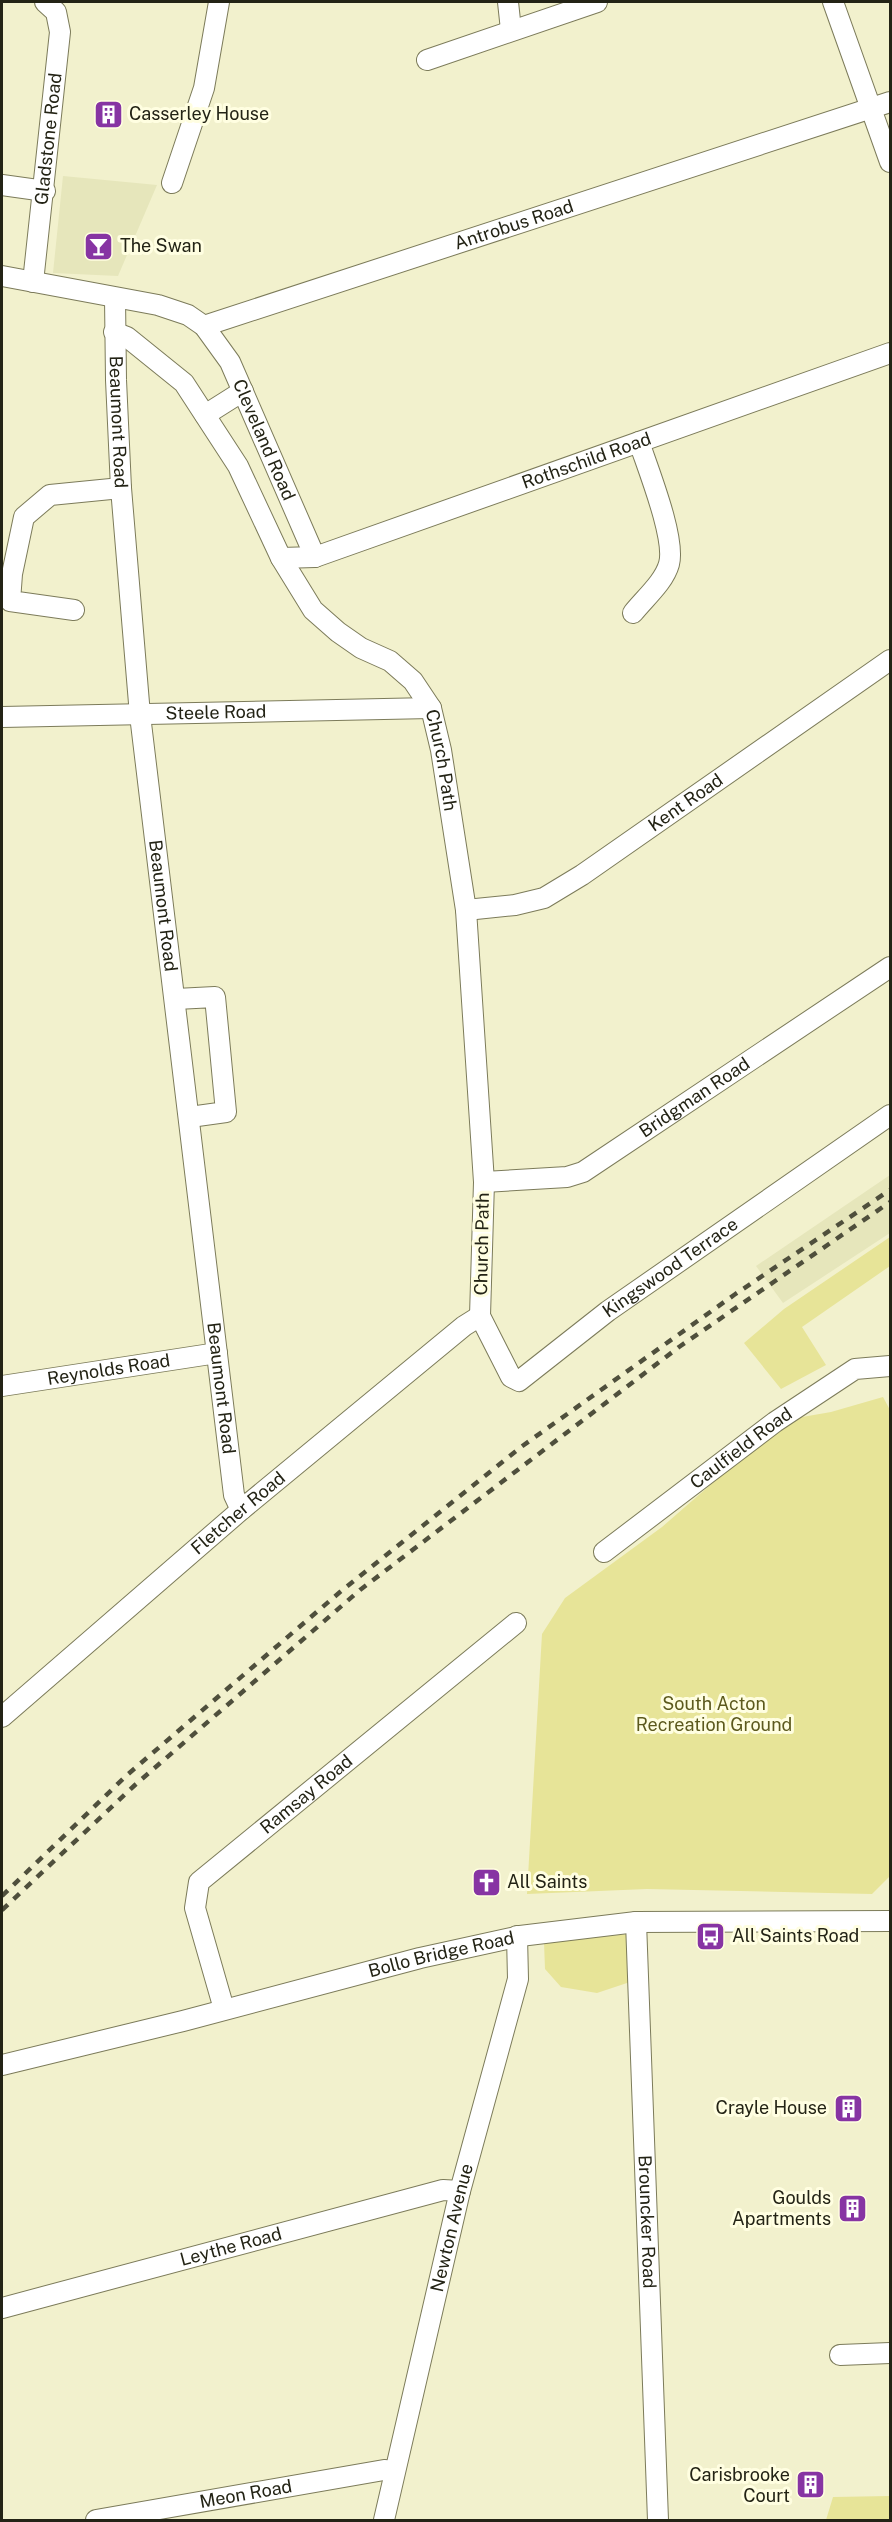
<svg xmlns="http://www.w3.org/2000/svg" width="892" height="2522" font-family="'Public Sans',sans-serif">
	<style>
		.built { fill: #e6e6bb }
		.green { fill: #e7e498 }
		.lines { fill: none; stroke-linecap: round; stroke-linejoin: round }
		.minor-casing { stroke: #7c7b5a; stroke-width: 22 }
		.minor { stroke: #fff; stroke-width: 20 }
		.rail { stroke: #4f4f3c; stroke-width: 4.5; stroke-dasharray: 8 8; stroke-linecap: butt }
		.labels { text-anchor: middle; stroke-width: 6; stroke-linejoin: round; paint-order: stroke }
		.poi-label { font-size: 18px; fill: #232315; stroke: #fffee1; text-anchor: start }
		.street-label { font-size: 18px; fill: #232315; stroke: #fffee1 }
		.park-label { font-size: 18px; fill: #5c591d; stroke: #fffee1 }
	</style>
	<rect width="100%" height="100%" fill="#f2f1cd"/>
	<!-- built -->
	<path class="built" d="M 63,176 L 157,185 L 118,276 L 53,273 Z
		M 890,1175 L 890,1233 L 783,1303 L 756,1266 Z"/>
	<!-- green -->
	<path class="green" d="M 890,1237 L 890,1266 L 802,1327 L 826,1365 L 781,1389 L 744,1343 L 784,1309 Z
		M 883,1397 L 890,1410 L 890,1876 L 872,1894 L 647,1889 L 527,1894 L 542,1634 L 565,1598 L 662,1527 L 785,1420 L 831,1412 Z
		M 630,1934 L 633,1981 L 597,1993 L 561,1987 L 545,1969 L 544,1942 Z
		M 890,2496 L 890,2520 L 826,2520 L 833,2497 Z"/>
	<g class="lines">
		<defs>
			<g id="minor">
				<path d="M 508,2 L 511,30"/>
				<path d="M 833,2 L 890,162"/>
				<path d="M 427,60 L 597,2"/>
				<path d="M 172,183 L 204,88 L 219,2"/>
				<path d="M 2,185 L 45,191"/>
				<path id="s1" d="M 2,276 L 158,305 L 188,315 L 204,326 L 230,362 L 315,557"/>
				<path id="s2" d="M 33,282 L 60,32 L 56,12 L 45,2"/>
				<path id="s3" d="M 115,298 L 116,380 L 121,488 L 140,715 L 234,1495 L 241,1510"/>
				<path id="s4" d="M 204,326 L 890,102"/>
				<path id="s5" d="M 114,332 L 127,337 L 184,383 L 238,466 L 281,558 L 313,610 L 338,632 L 361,648 L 390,661 L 413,681 L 431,708 L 441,750 L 466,910 L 484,1182 L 480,1316 L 511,1377 L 519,1381 L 608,1311 L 890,1115"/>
				<path d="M 205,415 L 243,391"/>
				<path id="s6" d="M 281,558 L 315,557 L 890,353"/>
				<path d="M 74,610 L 10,601 L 12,574 L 24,517 L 50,495 L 121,488"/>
				<path d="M 633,613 C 645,598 664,582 669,564 C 676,539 648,469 639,442"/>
				<path id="s7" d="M 2,717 L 431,708"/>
				<path id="s8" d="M 466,910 L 515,905 L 544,898 L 582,875 L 890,660"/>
				<path d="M 176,999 L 215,997 L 226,1112 L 190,1117"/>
				<path id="s9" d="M 484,1182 L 567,1177 L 583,1172 L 890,967"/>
				<path id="s10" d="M 2,1386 L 217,1353"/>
				<path id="s11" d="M 604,1552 L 775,1422 L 855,1369 L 890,1366"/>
				<path id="s12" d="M 2,1717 L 241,1510 L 464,1326 L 480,1316"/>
				<path id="s13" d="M 636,1922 L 658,2520"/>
				<path id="s14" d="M 224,2009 L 195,1908 L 199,1882 L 516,1623"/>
				<path id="s15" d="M 2,2065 L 183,2021 L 420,1958 L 520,1936 L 636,1922 L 890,1921"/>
				<path id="s16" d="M 2,2308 L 443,2190 L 460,2191"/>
				<path d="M 840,2355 L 890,2353"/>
				<path id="s17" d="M 96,2520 L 384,2470 L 394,2471"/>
				<path id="s18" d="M 384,2520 L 460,2191 L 518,1979 L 517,1936"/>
			</g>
		</defs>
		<!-- minor casing -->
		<use href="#minor" class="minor-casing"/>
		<!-- minor -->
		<use href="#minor" class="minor"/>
		<!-- rail -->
		<path class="rail" d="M 2,1896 L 127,1775 L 340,1592 L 521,1447 L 734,1295 L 890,1190
			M 2,1910 L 135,1785 L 360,1590 L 679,1347 L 890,1202"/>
	</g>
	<!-- icons -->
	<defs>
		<symbol id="building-square" viewBox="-11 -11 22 22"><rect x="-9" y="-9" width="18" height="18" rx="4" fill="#8734a3" stroke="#fffee1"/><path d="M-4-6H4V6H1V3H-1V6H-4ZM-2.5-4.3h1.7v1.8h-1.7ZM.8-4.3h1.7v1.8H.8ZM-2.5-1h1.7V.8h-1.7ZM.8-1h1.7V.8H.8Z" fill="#fff"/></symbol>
		<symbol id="bar-square" viewBox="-11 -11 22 22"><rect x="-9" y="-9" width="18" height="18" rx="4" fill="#8734a3" stroke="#fffee1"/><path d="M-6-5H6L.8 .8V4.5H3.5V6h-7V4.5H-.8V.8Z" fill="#fff"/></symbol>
		<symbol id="church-square" viewBox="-11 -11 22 22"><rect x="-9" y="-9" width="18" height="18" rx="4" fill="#8734a3" stroke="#fffee1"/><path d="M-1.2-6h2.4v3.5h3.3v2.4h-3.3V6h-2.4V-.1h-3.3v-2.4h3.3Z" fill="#fff"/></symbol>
		<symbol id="bus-square" viewBox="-11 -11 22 22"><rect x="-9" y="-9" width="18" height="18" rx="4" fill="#8734a3" stroke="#fffee1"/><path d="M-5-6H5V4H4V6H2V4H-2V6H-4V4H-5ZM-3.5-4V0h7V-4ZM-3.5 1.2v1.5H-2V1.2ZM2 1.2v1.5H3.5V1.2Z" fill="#fff"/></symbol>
	</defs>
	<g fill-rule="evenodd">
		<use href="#building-square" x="92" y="98" width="33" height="33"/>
		<use href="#bar-square" x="82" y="230" width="33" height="33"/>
		<use href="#church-square" x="470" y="1866" width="33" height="33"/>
		<use href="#bus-square" x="694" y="1920" width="33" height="33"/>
		<use href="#building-square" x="832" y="2092" width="33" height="33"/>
		<use href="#building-square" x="836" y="2192" width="33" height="33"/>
		<use href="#building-square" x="794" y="2468" width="33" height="33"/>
	</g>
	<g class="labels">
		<!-- poi labels -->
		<g class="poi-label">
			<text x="129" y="120">Casserley House</text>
			<text x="120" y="252">The Swan</text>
			<text x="507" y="1888">All Saints</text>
			<text x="732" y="1942">All Saints Road</text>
			<text x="827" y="2114" text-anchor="end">Crayle House</text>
			<text x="831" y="2204" text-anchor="end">Goulds<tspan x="831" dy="21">Apartments</tspan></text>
			<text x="790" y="2481" text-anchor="end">Carisbrooke<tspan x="790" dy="21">Court</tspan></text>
		</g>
		<!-- street labels -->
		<g class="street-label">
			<text dy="6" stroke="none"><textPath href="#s2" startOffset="144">Gladstone Road</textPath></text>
			<text dy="6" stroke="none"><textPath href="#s4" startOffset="326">Antrobus Road</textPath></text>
			<text dy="6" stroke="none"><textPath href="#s3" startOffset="124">Beaumont Road</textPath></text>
			<text dy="6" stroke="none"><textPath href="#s1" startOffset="339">Cleveland Road</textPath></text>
			<text dy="6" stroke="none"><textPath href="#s6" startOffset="322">Rothschild Road</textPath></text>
			<text dy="6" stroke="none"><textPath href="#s7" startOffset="214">Steele Road</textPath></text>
			<text dy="6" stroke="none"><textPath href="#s5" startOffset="558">Church Path</textPath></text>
			<text dy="6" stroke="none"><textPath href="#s8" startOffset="250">Kent Road</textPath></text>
			<text dy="6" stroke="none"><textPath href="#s3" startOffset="610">Beaumont Road</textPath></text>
			<text dy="6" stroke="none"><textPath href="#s9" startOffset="234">Bridgman Road</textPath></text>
			<text transform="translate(482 1244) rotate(-89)" y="6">Church Path</text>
			<text dy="6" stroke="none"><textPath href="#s5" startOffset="1383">Kingswood Terrace</textPath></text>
			<text dy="6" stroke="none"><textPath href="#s10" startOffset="108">Reynolds Road</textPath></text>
			<text dy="6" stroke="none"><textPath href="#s3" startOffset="1096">Beaumont Road</textPath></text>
			<text dy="6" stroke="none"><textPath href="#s11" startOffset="172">Caulfield Road</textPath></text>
			<text dy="6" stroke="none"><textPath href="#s12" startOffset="312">Fletcher Road</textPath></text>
			<text dy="6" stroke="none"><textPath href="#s14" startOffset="270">Ramsay Road</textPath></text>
			<text dy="6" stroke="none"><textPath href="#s15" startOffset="453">Bollo Bridge Road</textPath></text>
			<text dy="6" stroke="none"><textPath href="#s13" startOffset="300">Brouncker Road</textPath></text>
			<text dy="6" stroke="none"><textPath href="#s18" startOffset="300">Newton Avenue</textPath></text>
			<text dy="6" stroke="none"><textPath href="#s16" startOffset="237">Leythe Road</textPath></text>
			<text dy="6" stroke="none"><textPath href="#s17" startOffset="152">Meon Road</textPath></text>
		</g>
		<!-- park labels -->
		<g class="park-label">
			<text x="714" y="1710">South Acton<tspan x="714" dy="21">Recreation Ground</tspan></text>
		</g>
	</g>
	<!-- border -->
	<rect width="892" height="2522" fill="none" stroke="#232315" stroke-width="6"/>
</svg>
